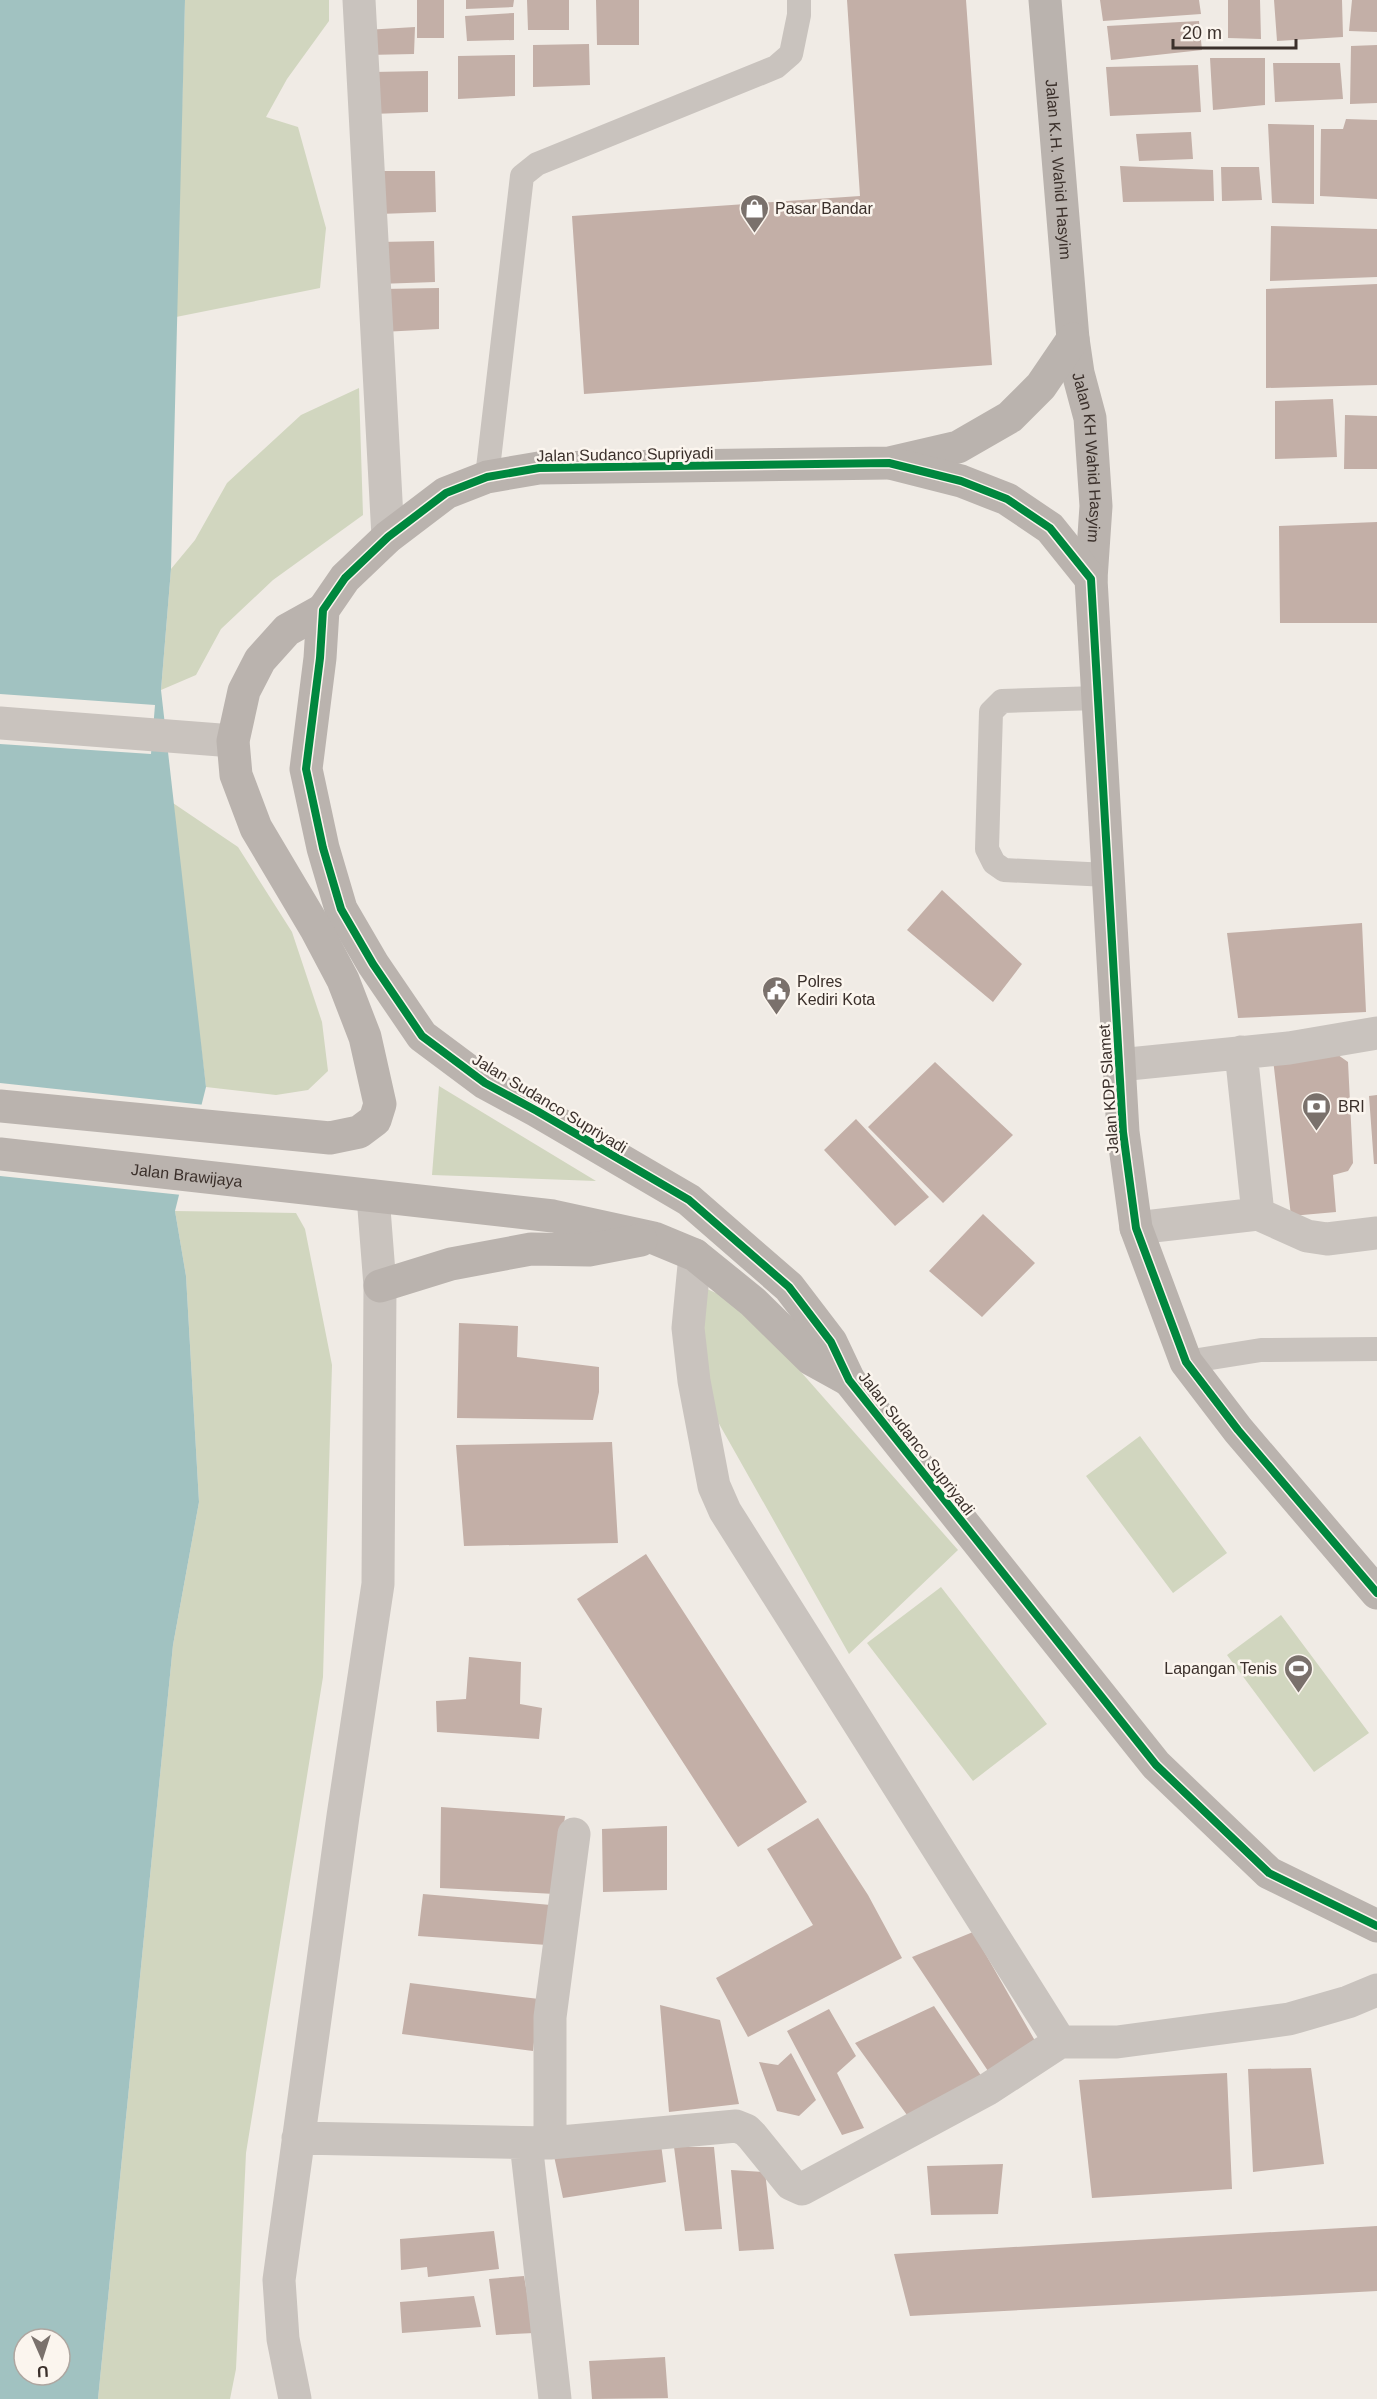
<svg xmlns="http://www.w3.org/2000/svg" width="1377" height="2399" font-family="Arial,sans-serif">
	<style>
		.green { fill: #d1d6bf }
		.water { fill: #a1c2c1; fill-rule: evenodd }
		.pier { fill: #f0ebe5 }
		.building { fill: #c3afa7 }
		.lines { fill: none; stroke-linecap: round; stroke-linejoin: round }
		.lane { stroke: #c9c3be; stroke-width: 24 }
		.street { stroke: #c9c3be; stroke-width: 33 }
		.secondary { stroke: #bab3ae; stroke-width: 33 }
		.cycleway-casing { stroke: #fbf5ee; stroke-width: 11 }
		.cycleway { stroke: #00873e; stroke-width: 8 }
		.labels { text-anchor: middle; stroke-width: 5; stroke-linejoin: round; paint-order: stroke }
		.street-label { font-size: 16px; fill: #3b302b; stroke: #fbf5ee }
		.poi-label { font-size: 16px; fill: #3b302b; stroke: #fbf5ee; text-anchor: start }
	</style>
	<rect width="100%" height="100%" fill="#f0ebe5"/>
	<!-- green -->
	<path class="green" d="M 185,0 L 329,0 L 329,21 L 287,79 L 266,117 L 298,127 L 326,228 L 320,288 L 176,317 Z
		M 359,388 L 363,515 L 273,580 L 221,629 L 196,675 L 161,690 L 171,569 L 195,540 L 227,483 L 301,415 Z
		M 170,801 L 238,847 L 292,932 L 322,1022 L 328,1071 L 308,1090 L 276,1095 L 206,1087 Z
		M 439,1086 L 596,1181 L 432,1175 Z
		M 175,1211 L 296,1213 L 305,1229 L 332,1365 L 323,1677 L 246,2153 L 236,2369 L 230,2399 L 98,2399 L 173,1645 L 199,1502 L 186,1276 Z
		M 705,1288 L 742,1305 L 958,1550 L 849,1654 L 700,1390 Z
		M 1140,1436 L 1227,1553 L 1173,1593 L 1086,1476 Z
		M 941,1587 L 1047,1724 L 973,1781 L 867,1643 Z
		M 1281,1615 L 1369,1733 L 1314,1772 L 1227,1655 Z"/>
	<!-- water -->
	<path class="water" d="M 0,0 L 185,0 L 171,569 L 161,690 L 206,1087 L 175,1211 L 186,1276 L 199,1502 L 173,1645 L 98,2399 L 0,2399 ZM 24,2339 L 60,2339 L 60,2375 L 24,2375 Z"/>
	<!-- pier -->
	<path class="pier" d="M 0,694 L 155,705 L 151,754 L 0,744 Z
		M 0,1083 L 205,1105 L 182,1195 L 0,1176 Z"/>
	<!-- building -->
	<path class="building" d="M 417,0 L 444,0 L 444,38 L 417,38 Z
		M 466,0 L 514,0 L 513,7 L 466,9 Z
		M 527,0 L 569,0 L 569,30 L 528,30 Z
		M 596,0 L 639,0 L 639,45 L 597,45 Z
		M 847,0 L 966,0 L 992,365 L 584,394 L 572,216 L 860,196 Z
		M 1100,0 L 1199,0 L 1201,14 L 1103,21 Z
		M 1228,0 L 1260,0 L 1261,39 L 1228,38 Z
		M 1274,0 L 1342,0 L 1343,37 L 1277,41 Z
		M 1352,0 L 1377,0 L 1377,32 L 1349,31 Z
		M 514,13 L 514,40 L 467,41 L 465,16 Z
		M 1199,21 L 1202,50 L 1111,60 L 1107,26 Z
		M 415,27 L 414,54 L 367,55 L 365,30 Z
		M 589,44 L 590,85 L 533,87 L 533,45 Z
		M 1377,45 L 1377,103 L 1350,104 L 1351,46 Z
		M 515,55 L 515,96 L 458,99 L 458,56 Z
		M 1210,58 L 1265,58 L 1265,105 L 1213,110 Z
		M 1273,63 L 1340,63 L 1343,99 L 1275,102 Z
		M 1198,65 L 1201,112 L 1110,116 L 1106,67 Z
		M 428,71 L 428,112 L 372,114 L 372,72 Z
		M 1346,119 L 1377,120 L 1377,199 L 1320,196 L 1321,129 L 1343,129 Z
		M 1268,124 L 1314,125 L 1314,204 L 1272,203 Z
		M 1191,132 L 1193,159 L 1139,161 L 1136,134 Z
		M 1120,166 L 1213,170 L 1214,201 L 1123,202 Z
		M 1221,167 L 1259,167 L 1262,200 L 1222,201 Z
		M 379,171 L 435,171 L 436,212 L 379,214 Z
		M 1271,226 L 1377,229 L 1377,277 L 1270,281 Z
		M 434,241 L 435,282 L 378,284 L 378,242 Z
		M 1377,284 L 1377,385 L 1266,388 L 1266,289 Z
		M 439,288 L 439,329 L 382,332 L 382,289 Z
		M 1333,399 L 1337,457 L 1275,459 L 1275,401 Z
		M 1345,415 L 1377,416 L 1377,469 L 1344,469 Z
		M 1377,522 L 1377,623 L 1280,623 L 1279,526 Z
		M 942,890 L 1022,964 L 993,1002 L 907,930 Z
		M 1362,923 L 1366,1012 L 1238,1018 L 1227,933 Z
		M 1331,1050 L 1348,1062 L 1353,1163 L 1348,1171 L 1333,1175 L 1336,1212 L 1291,1216 L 1273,1059 Z
		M 935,1062 L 1013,1135 L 943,1203 L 868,1127 Z
		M 1377,1095 L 1377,1164 L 1374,1164 L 1369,1096 Z
		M 856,1119 L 929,1197 L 895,1226 L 824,1150 Z
		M 983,1214 L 1035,1263 L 982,1317 L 929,1271 Z
		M 459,1323 L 518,1326 L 517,1357 L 599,1367 L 599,1392 L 593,1420 L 457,1418 Z
		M 612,1442 L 618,1543 L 464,1546 L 456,1445 Z
		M 646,1554 L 807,1802 L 738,1847 L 577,1599 Z
		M 469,1657 L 521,1662 L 520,1704 L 542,1708 L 539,1739 L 437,1732 L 436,1701 L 466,1699 Z
		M 441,1807 L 565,1816 L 555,1894 L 440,1888 Z
		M 818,1818 L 868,1895 L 902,1958 L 748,2037 L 716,1978 L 813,1925 L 767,1849 Z
		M 667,1826 L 667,1890 L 603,1892 L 602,1829 Z
		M 423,1894 L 551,1905 L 547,1945 L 418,1936 Z
		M 973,1932 L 1038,2046 L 992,2077 L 912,1957 Z
		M 410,1983 L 539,1999 L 533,2051 L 402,2034 Z
		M 660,2005 L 720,2020 L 739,2104 L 669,2112 Z
		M 934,2006 L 984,2080 L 907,2115 L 855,2043 Z
		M 829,2009 L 856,2056 L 837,2073 L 864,2128 L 842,2135 L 787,2031 Z
		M 791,2053 L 816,2100 L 799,2116 L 777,2111 L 759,2062 L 778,2065 Z
		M 1311,2068 L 1324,2164 L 1253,2172 L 1248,2069 Z
		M 1227,2073 L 1232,2189 L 1092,2198 L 1079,2080 Z
		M 661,2144 L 666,2182 L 563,2198 L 554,2156 Z
		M 674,2147 L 714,2147 L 722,2229 L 685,2231 Z
		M 1003,2164 L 998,2214 L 931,2215 L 927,2166 Z
		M 731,2170 L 765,2172 L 774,2249 L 739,2251 Z
		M 1377,2226 L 1377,2291 L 910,2316 L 894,2254 Z
		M 494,2231 L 499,2269 L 428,2277 L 427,2267 L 401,2270 L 400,2239 Z
		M 524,2276 L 534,2333 L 496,2335 L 489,2279 Z
		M 474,2296 L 481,2327 L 402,2333 L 400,2302 Z
		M 665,2357 L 668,2398 L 592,2399 L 589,2361 Z"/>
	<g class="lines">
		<!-- lane -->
		<path class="lane" d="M 487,477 L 522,176 L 537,164 L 776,67 L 791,54 L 799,15 L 799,0
			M 1098,698 L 1002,701 L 991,712 L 987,849 L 994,863 L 1004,870 L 1108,875
			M 1186,1362 L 1261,1350 L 1377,1349"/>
		<!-- street -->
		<path class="street" d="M 359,0 L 388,537
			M 0,723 L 233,741
			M 1241,1052 L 1258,1214
			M 1119,1065 L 1289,1048 L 1377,1033
			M 1136,1228 L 1258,1214 L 1307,1236 L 1327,1239 L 1377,1233
			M 695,1255 L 688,1328 L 694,1381 L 714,1486 L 725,1511 L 1060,2042 L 1117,2042 L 1289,2019 L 1348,2002 L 1377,1990
			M 298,2138 L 550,2143 L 736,2126 L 746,2130 L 752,2136 L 791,2184 L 802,2189 L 988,2089 L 1060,2042
			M 526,2143 L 555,2399
			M 550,2143 L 550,2017 L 574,1834
			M 295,2399 L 283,2339 L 279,2280 L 343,1816 L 378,1584 L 380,1286 L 373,1196"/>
		<!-- secondary -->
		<g class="secondary">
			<path id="s1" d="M 1045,0 L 1073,339 L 1078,373 L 1090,418 L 1096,506 L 1091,579 L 1123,1132 L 1136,1228 L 1186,1362 L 1238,1430 L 1377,1593"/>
			<path d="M 1073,339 L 1041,386 L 1010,417 L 958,447 L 889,463 L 539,468 L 487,477 L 446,493 L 388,537 L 345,578 L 323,610 L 320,658 L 306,769 L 323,848 L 341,909 L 373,964 L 422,1036 L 485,1083 L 537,1111 L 689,1200 L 789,1287 L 831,1342 L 849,1380 L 1156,1765 L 1269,1873 L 1377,1926"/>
			<path d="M 894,464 L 961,481 L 1007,499 L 1050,528 L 1091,579"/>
			<path d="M 0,1106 L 330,1138 L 359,1132 L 375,1120 L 380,1104 L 365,1037 L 343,980 L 316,929 L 256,828 L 236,775 L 233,741 L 244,691 L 260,660 L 287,630 L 323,610"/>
			<path id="s2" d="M 0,1154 L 553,1216 L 654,1238 L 695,1255 L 753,1302 L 811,1359 L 849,1380"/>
			<path d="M 380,1286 L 451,1264 L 531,1249 L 589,1250 L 641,1240"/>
		</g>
		<defs>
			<path id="cycleway" d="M 1377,1593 L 1238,1430 L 1186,1362 L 1136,1228 L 1123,1132 L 1091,579 L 1050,528 L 1007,499 L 961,481 L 889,463 L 539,468 L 487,477 L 446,493 L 388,537 L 345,578 L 323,610 L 320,658 L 306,769 L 323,848 L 341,909 L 373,964 L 422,1036 L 485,1083 L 537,1111 L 689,1200 L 789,1287 L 831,1342 L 849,1380 L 1156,1765 L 1269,1873 L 1377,1926"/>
		</defs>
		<!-- cycleway casing -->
		<use href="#cycleway" class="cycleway-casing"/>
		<!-- cycleway -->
		<use href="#cycleway" class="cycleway"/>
	</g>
	<!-- icons -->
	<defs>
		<symbol id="shop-pin" viewBox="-11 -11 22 30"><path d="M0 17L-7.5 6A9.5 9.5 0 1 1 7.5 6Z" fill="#7a716c" stroke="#fbf5ee"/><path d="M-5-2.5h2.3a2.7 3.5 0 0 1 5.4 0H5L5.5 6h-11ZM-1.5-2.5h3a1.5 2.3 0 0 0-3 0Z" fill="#fff"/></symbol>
		<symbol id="civic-pin" viewBox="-11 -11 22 30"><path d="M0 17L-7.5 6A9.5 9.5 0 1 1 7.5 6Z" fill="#7a716c" stroke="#fbf5ee"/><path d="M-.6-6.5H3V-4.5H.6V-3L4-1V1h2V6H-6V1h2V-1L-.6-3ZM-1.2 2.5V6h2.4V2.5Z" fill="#fff"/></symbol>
		<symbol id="bank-pin" viewBox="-11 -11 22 30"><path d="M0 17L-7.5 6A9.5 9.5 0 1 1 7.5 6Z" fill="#7a716c" stroke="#fbf5ee"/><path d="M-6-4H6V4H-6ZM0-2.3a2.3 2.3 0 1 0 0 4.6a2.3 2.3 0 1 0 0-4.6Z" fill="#fff"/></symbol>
		<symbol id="stadium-pin" viewBox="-11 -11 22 30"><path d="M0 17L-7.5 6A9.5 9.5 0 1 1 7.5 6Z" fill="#7a716c" stroke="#fbf5ee"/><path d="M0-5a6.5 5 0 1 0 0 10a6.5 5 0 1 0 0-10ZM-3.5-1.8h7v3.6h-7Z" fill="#fff"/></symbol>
	</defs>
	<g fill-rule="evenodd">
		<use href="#shop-pin" x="738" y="192" width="33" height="45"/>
		<use href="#civic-pin" x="760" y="974" width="33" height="45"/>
		<use href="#bank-pin" x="1300" y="1090" width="33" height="45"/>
		<use href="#stadium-pin" x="1282" y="1652" width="33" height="45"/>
	</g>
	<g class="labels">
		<!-- street labels -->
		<g class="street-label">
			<text dy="6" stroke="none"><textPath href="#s1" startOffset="170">Jalan K.H. Wahid Hasyim</textPath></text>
			<text transform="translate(625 454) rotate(-1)" y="6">Jalan Sudanco Supriyadi</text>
			<text dy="6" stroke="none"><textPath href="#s1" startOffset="460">Jalan KH Wahid Hasyim</textPath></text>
			<text transform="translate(1108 1089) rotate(-94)" y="6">Jalan KDP Slamet</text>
			<text transform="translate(550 1103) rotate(31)" y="6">Jalan Sudanco Supriyadi</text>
			<text dy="6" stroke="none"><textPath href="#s2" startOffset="188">Jalan Brawijaya</textPath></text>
			<text transform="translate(917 1443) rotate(52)" y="6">Jalan Sudanco Supriyadi</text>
		</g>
		<!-- poi labels -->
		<g class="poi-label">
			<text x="775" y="214">Pasar Bandar</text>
			<text x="797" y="987">Polres<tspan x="797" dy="18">Kediri Kota</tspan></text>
			<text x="1338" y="1112">BRI</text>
			<text x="1277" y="1674" text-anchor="end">Lapangan Tenis</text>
		</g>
	</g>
	<!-- north arrow -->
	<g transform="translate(42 2357) rotate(177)"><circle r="28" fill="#fbf5ee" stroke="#aea6a0" stroke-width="1.5"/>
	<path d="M0-4.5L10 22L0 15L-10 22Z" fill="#7a716c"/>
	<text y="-9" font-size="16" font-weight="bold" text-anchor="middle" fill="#3b302b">U</text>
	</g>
	<!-- scale -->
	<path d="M1173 39v9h123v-9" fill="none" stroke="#3b302b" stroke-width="3"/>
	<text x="1182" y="39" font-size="18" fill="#3b302b" stroke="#fbf5ee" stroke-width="4.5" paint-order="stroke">20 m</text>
</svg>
